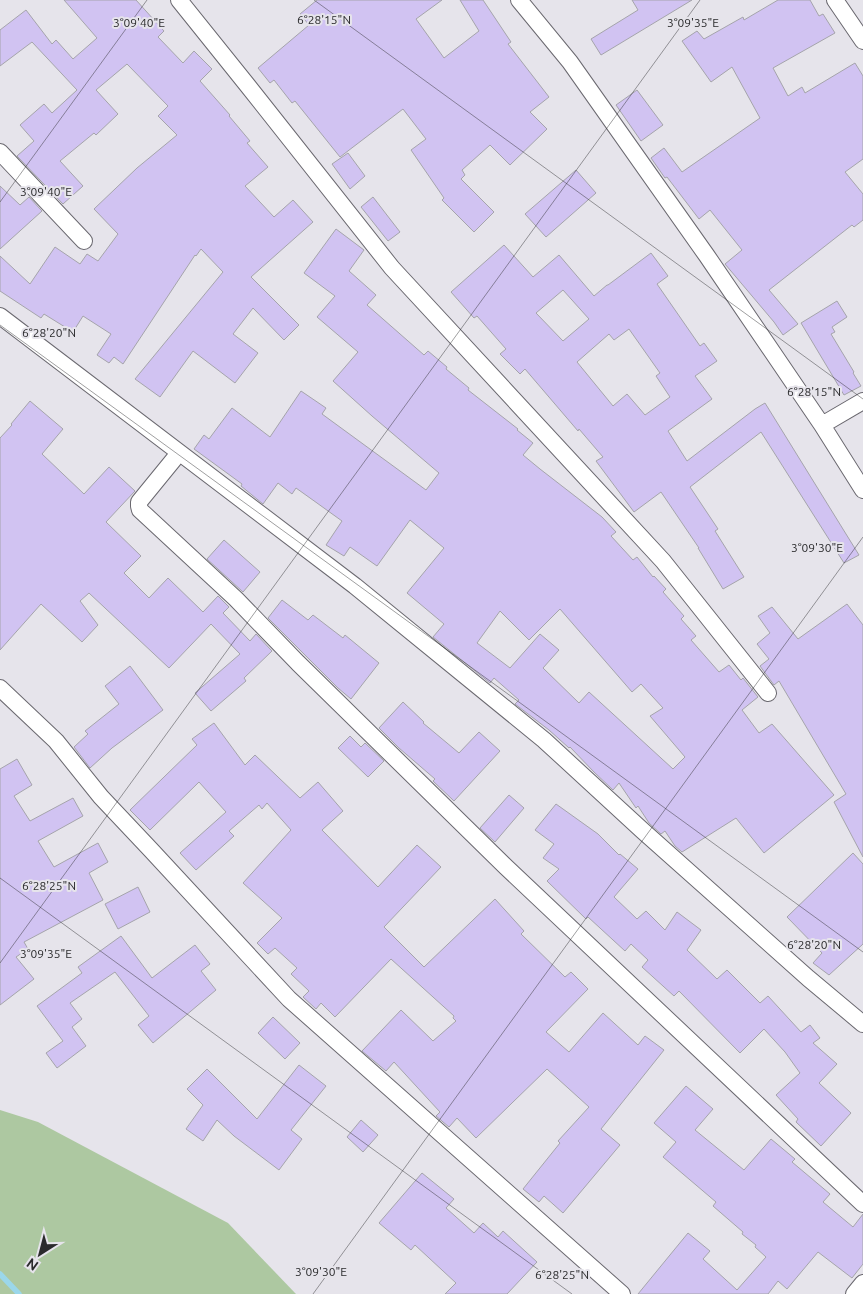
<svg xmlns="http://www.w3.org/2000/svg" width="863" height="1294" font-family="Ubuntu,sans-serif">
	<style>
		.green { fill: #adc8a1 }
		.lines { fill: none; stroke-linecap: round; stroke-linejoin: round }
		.stream { stroke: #9bd7ea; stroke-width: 5.5 }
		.building { fill: #d1c3f2; stroke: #a5a4ab; fill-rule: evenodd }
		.minor-casing { stroke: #6a686f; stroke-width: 18 }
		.minor { stroke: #fff; stroke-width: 16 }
		.ticks { fill: none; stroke: #2a2a2c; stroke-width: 1; stroke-opacity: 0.45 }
		.ticks-label { font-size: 12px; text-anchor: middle; fill: #2a2a2c; stroke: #e6e4eb; stroke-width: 4; stroke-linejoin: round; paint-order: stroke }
	</style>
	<rect width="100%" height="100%" fill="#e6e4eb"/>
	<!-- green -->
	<path class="green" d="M 0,1110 L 38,1122 L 228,1223 L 296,1294 L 0,1294 Z"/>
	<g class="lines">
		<!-- stream -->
		<path class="stream" d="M 0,1274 L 19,1294"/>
	</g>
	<!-- building -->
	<path class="building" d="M 64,0 L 136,0 L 164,31 L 158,37 L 183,63 L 194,51 L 212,69 L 200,81 L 230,115 L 229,116 L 250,141 L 247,143 L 268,167 L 245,186 L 274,217 L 293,200 L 313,222 L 251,277 L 299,325 L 284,340 L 253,308 L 233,334 L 258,353 L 235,383 L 193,351 L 160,397 L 135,379 L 223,272 L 201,249 L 196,256 L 195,255 L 123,364 L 114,357 L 109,363 L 97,355 L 111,334 L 83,316 L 73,332 L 44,314 L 41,318 L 0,291 L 0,256 L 30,284 L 55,247 L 80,264 L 87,254 L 98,261 L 118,234 L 94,209 L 137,168 L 177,135 L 158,116 L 168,106 L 127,64 L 96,90 L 118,114 L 96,135 L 94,133 L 60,161 L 83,186 L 63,204 L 17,156 L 34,141 L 20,125 L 44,104 L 52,113 L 77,90 L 32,42 L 0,66 L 0,30 L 26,10 L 52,44 L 56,40 L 73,59 L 97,38 Z
		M 317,0 L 442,0 L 416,19 L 444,58 L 479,31 L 460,0 L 483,0 L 511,42 L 508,44 L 549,97 L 530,112 L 547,129 L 510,165 L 490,145 L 462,170 L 465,175 L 461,179 L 494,212 L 474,232 L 442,200 L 444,198 L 411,150 L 426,139 L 403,109 L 340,157 L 295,101 L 292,103 L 274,80 L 270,83 L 258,68 L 309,25 L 300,14 Z
		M 632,0 L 692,0 L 601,55 L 591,39 L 638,10 Z
		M 778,0 L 810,0 L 819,16 L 823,14 L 835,33 L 773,68 L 788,96 L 802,87 L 805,93 L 855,63 L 863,76 L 863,159 L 845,172 L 863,194 L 863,220 L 854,227 L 852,225 L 769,290 L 798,324 L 783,335 L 774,322 L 725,264 L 742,250 L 710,210 L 699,219 L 667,177 L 665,178 L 651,158 L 664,148 L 682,172 L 760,118 L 732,67 L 711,82 L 682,41 L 697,31 L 704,39 L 743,17 L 744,20 Z
		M 637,90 L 663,125 L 641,141 L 616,105 Z
		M 348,153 L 365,176 L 350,189 L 332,164 Z
		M 576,170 L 596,193 L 546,237 L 525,214 Z
		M 0,186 L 20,205 L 29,197 L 42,211 L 0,249 Z
		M 373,197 L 400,232 L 388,241 L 361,207 Z
		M 336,229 L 364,250 L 349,271 L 376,295 L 367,305 L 424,355 L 428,351 L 447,367 L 446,369 L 469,388 L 468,390 L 518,429 L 517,430 L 533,443 L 523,455 L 540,469 L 602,517 L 616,532 L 611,536 L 633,560 L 637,557 L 653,577 L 654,576 L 666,589 L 663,592 L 684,616 L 681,619 L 696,636 L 691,640 L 719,672 L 729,665 L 741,680 L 743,678 L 758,697 L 742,710 L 759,733 L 772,724 L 834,795 L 764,853 L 736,818 L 682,852 L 675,846 L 665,831 L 661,834 L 649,823 L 638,806 L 636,808 L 619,783 L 613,790 L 594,772 L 570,747 L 569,748 L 549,730 L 515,704 L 519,700 L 494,678 L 490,683 L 433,637 L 444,624 L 407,593 L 444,548 L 410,520 L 377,566 L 350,547 L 344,556 L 326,545 L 342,521 L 317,503 L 296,488 L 292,494 L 278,483 L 263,504 L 241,486 L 242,484 L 194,449 L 204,435 L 209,439 L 232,408 L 270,437 L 301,391 L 326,408 L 322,414 L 426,490 L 439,473 L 372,416 L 333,381 L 358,352 L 317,317 L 335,296 L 304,273 ZM 560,609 L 632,692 L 641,684 L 663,708 L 650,716 L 685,757 L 673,769 L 589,692 L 579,703 L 543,668 L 559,650 L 540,634 L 510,668 L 477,643 L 500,611 L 529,640 Z
		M 504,245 L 533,277 L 559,255 L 594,296 L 607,285 L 608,285 L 651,253 L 668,276 L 657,284 L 700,346 L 704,343 L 717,361 L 695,376 L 712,399 L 668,431 L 687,461 L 755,409 L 765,403 L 859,555 L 844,563 L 761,432 L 690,487 L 718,529 L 715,531 L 744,577 L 723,589 L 698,548 L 699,548 L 661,492 L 634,512 L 596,461 L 603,457 L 579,429 L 578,431 L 525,369 L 520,374 L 500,354 L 506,349 L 477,316 L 474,318 L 451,292 ZM 563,290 L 589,319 L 563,341 L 536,313 ZM 629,329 L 660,373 L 656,376 L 670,397 L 645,415 L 627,394 L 613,406 L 577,362 L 609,334 L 614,340 Z
		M 837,301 L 847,317 L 832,327 L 835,332 L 831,334 L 854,372 L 853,373 L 861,386 L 844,395 L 801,323 Z
		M 30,401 L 63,429 L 42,454 L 84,494 L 109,467 L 135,491 L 106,522 L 141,556 L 124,573 L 149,598 L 168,578 L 203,612 L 218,596 L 229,607 L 223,613 L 250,641 L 256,634 L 272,651 L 244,678 L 246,681 L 211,711 L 195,693 L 240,654 L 211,624 L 169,668 L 89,593 L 80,601 L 98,625 L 82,642 L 41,604 L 0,650 L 0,438 L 12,425 L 11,424 Z
		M 224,540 L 260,572 L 243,592 L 207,559 Z
		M 282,600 L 308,620 L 313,615 L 343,638 L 345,635 L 379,663 L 351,699 L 338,688 L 268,618 Z
		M 847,604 L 863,625 L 863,857 L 834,802 L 846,794 L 779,681 L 774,685 L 760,666 L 769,659 L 757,644 L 770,633 L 758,616 L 772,607 L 798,639 Z
		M 130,666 L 163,710 L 112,748 L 90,768 L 74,747 L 88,734 L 85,731 L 119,704 L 105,686 Z
		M 403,702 L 424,722 L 423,723 L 459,753 L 479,732 L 500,751 L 454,801 L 433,781 L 435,779 L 399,748 L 379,728 Z
		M 214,723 L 245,765 L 255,755 L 300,798 L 318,782 L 343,811 L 322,830 L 378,887 L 417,845 L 441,867 L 384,927 L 424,967 L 495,899 L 524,931 L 521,934 L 565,977 L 571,972 L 588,989 L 546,1032 L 569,1052 L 603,1013 L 638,1045 L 645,1036 L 664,1050 L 601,1129 L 620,1145 L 563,1213 L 544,1196 L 539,1202 L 523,1189 L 560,1143 L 558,1141 L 589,1107 L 547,1069 L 476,1138 L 457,1118 L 449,1127 L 436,1116 L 440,1112 L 394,1062 L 386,1071 L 362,1051 L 401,1010 L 433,1041 L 456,1021 L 453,1018 L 454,1016 L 391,959 L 335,1017 L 321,1003 L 316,1009 L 303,997 L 309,991 L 291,974 L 297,968 L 275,948 L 268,954 L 257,943 L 282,918 L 243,883 L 291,830 L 267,803 L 262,809 L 259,805 L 229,831 L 234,836 L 196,870 L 180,853 L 226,812 L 199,782 L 150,830 L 130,810 L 197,745 L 192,739 Z
		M 350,736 L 361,747 L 365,743 L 384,761 L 368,777 L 338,748 Z
		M 17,759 L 32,785 L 14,796 L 30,821 L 73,798 L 83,816 L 38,841 L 54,867 L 98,843 L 108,862 L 89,873 L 103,900 L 24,942 L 28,949 L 16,957 L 34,979 L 0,1005 L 0,769 Z
		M 509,795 L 524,808 L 495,842 L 480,828 Z
		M 556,804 L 598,834 L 619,855 L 620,854 L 638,869 L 614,897 L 637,919 L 646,911 L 665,930 L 677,912 L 701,930 L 687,950 L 717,979 L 727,970 L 760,1003 L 768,996 L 801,1032 L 810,1025 L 820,1038 L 813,1043 L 837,1064 L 819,1083 L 851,1113 L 821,1146 L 796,1122 L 798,1119 L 776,1095 L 800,1073 L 785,1052 L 764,1029 L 740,1053 L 679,991 L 674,996 L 642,967 L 648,960 L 631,944 L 625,951 L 588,917 L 586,919 L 547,881 L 559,869 L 543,858 L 554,844 L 535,830 Z
		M 853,853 L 863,864 L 863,944 L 829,975 L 813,963 L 822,953 L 787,917 Z
		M 138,887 L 150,912 L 118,929 L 105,904 Z
		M 121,936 L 152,978 L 195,945 L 210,964 L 201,971 L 216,990 L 153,1043 L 138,1025 L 149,1016 L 115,972 L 70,1003 L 82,1019 L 72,1027 L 86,1046 L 57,1068 L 46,1053 L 63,1041 L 37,1006 L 82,973 L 78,967 Z
		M 273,1017 L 300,1043 L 285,1059 L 258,1033 Z
		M 299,1065 L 326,1086 L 291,1130 L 302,1139 L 279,1170 L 234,1136 L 217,1120 L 203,1141 L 186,1129 L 203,1105 L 187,1089 L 207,1069 L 257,1119 Z
		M 686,1086 L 713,1109 L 695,1130 L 744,1170 L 771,1139 L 795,1159 L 792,1162 L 830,1194 L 823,1202 L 853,1227 L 863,1214 L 863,1264 L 852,1278 L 818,1252 L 787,1289 L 778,1281 L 768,1294 L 638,1294 L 688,1233 L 710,1251 L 703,1259 L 737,1290 L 766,1257 L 755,1247 L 756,1245 L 742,1234 L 743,1232 L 713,1206 L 716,1202 L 663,1157 L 676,1142 L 654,1123 Z
		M 361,1120 L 378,1135 L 363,1152 L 347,1137 Z
		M 422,1173 L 454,1199 L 446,1208 L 474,1233 L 483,1223 L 498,1237 L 503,1231 L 537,1262 L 507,1294 L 445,1294 L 456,1283 L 415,1245 L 411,1250 L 379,1223 Z"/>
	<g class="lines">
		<defs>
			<path id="minor" d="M 179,0 L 248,86 L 392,268 L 663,561 L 768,693
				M 519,0 L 570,62 L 707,256 L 822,425 L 863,490
				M 835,0 L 863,41
				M 0,152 L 84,241
				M 0,316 L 355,586 L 544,740 L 643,831 L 808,978 L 863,1024
				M 822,425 L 863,401
				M 179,453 L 139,502 L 139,506 L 140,510 L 236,599 L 298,663 L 506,867 L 863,1204
				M 0,688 L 56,741 L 101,797 L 151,850 L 289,999 L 622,1294
				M 854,1294 L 863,1283"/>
		</defs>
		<!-- minor casing -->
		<use href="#minor" class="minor-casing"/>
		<!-- minor -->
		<use href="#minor" class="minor"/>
	</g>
	<!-- ticks -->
	<path class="ticks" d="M 314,0 L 863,399M 0,202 L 147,0M 0,325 L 863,952M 0,878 L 572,1294M 0,963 L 700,0M 313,1294 L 863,537"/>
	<g class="ticks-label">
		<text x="324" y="24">6°28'15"N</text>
		<text x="693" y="27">3°09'35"E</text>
		<text x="139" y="27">3°09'40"E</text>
		<text x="46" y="196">3°09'40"E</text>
		<text x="49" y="337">6°28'20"N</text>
		<text x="814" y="396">6°28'15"N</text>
		<text x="817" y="552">3°09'30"E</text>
		<text x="49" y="890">6°28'25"N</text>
		<text x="814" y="949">6°28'20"N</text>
		<text x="46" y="958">3°09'35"E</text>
		<text x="321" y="1276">3°09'30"E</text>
		<text x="562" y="1279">6°28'25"N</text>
	</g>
	<!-- north arrow -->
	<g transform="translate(40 1254) rotate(216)" stroke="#e6e4eb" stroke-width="4" paint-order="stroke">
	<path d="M0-4L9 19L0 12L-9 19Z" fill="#2a2a2c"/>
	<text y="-8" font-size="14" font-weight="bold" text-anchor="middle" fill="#2a2a2c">N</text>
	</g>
</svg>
